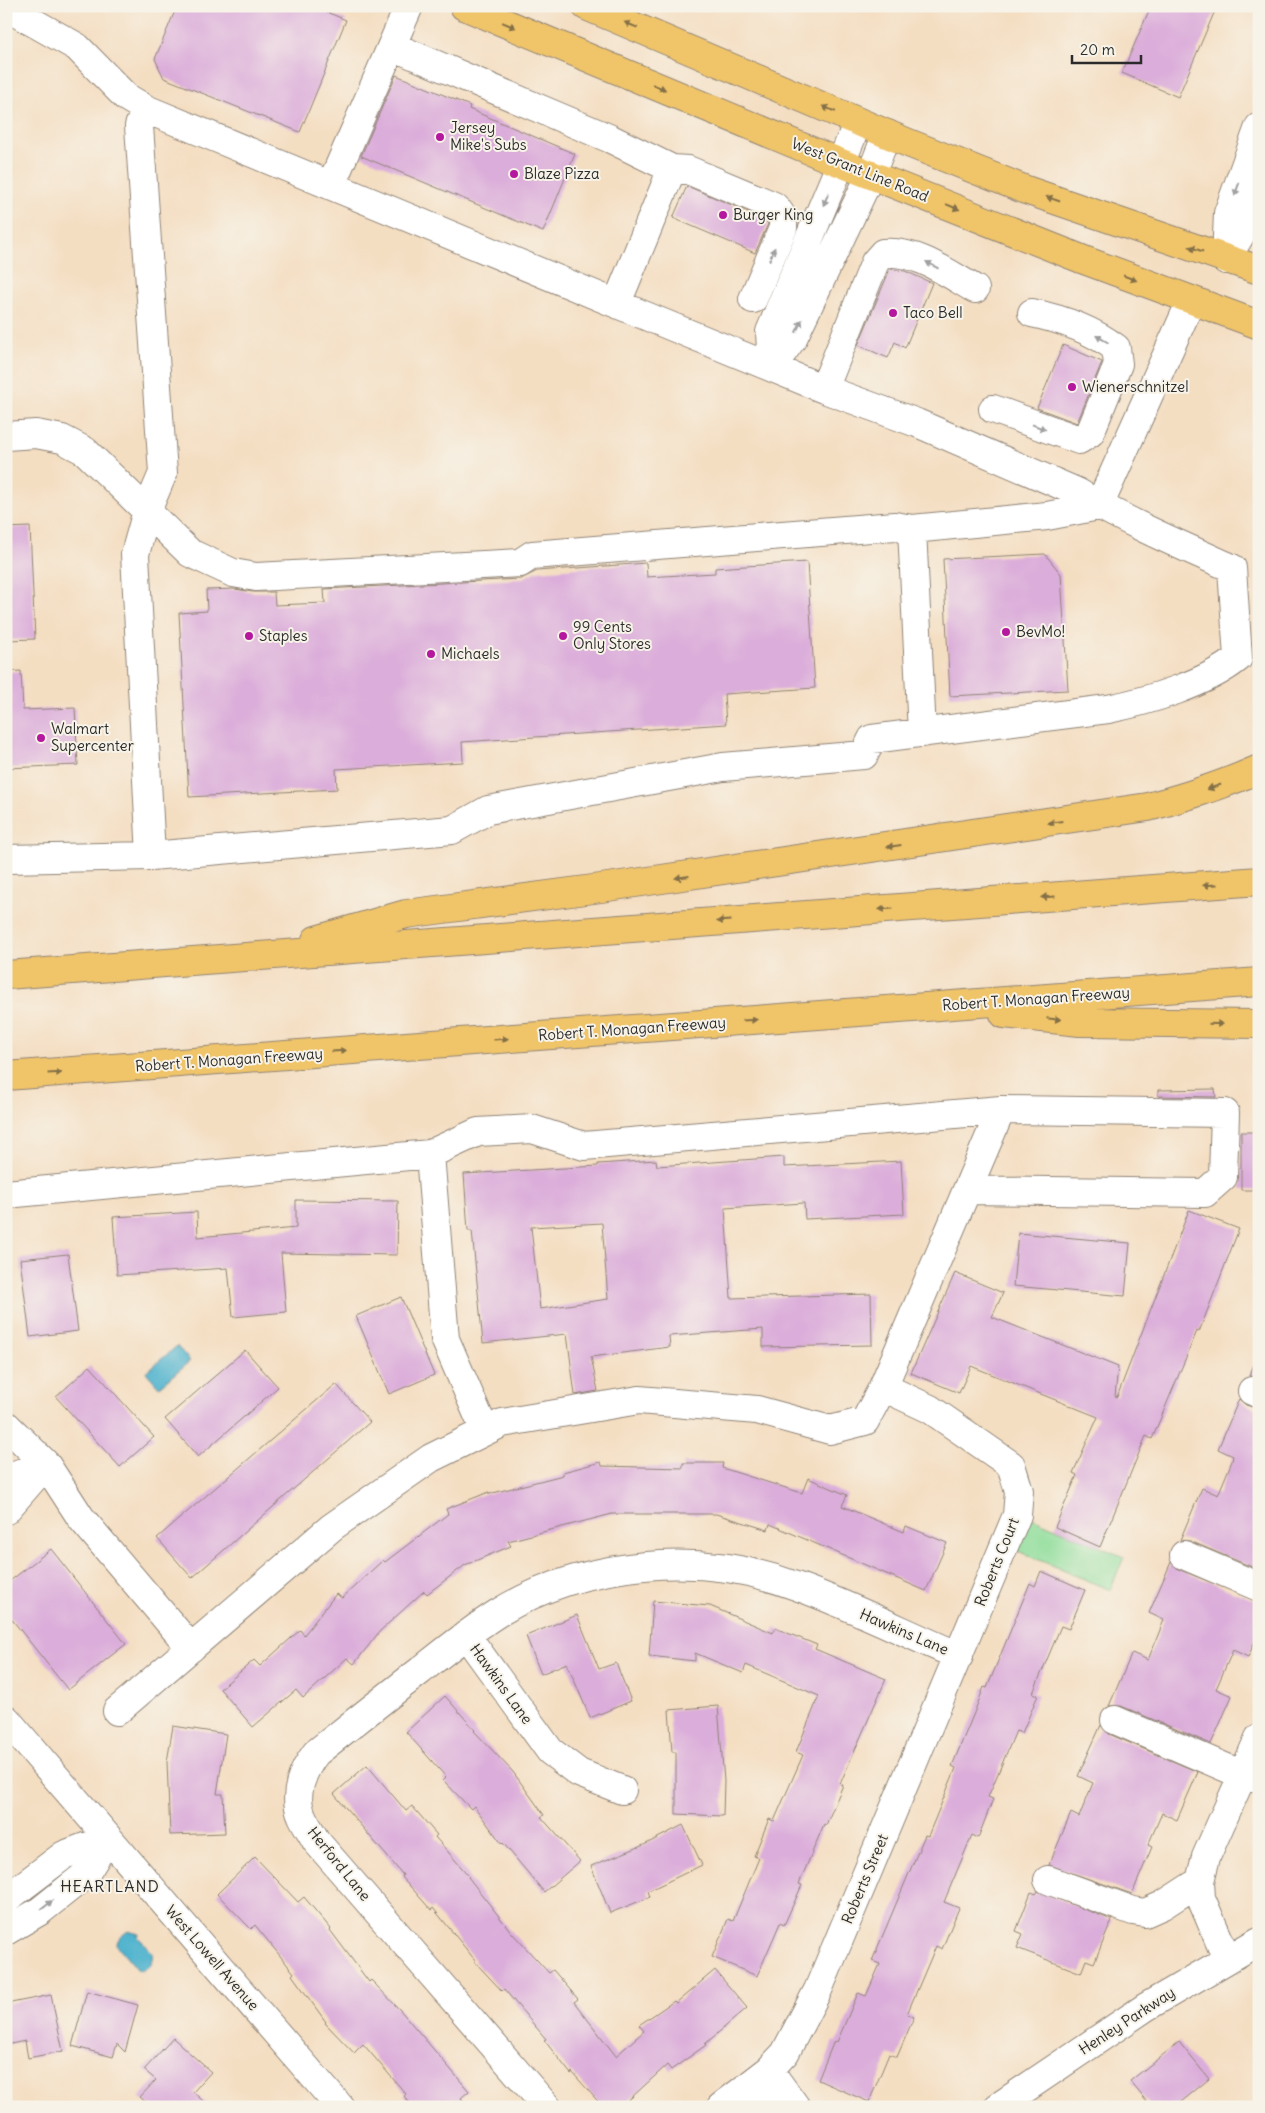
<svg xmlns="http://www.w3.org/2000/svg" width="1265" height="2113" font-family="Delius,sans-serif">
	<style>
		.green { fill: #91de9c; stroke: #5e8464 }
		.water { fill: #4fb3ce; stroke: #3d6f7c }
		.building { fill: #dbadda; fill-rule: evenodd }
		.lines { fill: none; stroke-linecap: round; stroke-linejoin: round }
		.minor-casing { stroke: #908476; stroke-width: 30 }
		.major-casing { stroke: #908476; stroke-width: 30 }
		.highway-casing { stroke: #908476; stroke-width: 30 }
		.minor { stroke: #fff; stroke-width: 28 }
		.major { stroke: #f0c469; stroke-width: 28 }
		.highway { stroke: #f0c469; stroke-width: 28 }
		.oneway { fill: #847047 }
		.oneway2 { fill: #a0a0a0 }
		.poi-dot { fill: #b5179e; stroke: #f7f3e8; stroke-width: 2 }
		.labels { text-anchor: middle; stroke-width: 4; stroke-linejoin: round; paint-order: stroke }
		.poi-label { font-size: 15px; fill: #2b2b2b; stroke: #f7f3e8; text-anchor: start }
		.street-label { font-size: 15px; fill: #2b2b2b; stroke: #f7f3e8 }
		.neighbourhood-label { font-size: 16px; letter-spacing: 1px; fill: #2b2b2b; stroke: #f7f3e8 }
	</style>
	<rect width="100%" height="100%" fill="#f7f3e8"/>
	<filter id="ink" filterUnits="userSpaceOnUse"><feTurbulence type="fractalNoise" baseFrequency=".02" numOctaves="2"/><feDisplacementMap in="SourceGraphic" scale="10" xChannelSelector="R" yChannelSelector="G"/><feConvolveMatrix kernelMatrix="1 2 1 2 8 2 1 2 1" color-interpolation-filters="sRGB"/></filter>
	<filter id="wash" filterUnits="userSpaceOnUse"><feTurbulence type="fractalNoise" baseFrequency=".0096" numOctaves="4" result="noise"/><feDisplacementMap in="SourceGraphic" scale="20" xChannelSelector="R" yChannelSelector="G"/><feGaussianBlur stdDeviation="1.12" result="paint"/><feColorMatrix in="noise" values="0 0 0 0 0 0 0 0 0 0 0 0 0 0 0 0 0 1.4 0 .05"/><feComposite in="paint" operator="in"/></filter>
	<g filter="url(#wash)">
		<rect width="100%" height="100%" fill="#f4dec2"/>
		<!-- green -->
		<path class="green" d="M 1032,1518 L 1124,1557 L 1110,1590 L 1018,1551 Z"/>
		<!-- water -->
		<path class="water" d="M 177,1346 L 190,1361 L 159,1387 L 146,1372 Z
			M 128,1931 L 139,1934 L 138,1937 L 153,1953 L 151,1965 L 141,1971 L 138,1970 L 116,1944 L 120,1937 Z"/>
		<g id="blocks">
			<!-- building -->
			<path class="building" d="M 177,6 L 312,6 L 346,20 L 300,132 L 164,78 L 155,59 Z
				M 1151,6 L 1217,6 L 1178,97 L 1122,73 Z
				M 396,75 L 470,106 L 469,109 L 575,154 L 543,232 L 361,156 Z
				M 687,186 L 765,219 L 768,224 L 755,253 L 673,218 Z
				M 890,269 L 905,271 L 932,283 L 905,348 L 895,342 L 888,358 L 858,345 Z
				M 1063,345 L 1102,362 L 1077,423 L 1037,408 Z
				M 30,527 L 35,639 L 6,640 L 6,528 Z
				M 1045,554 L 1061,574 L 1068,690 L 950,696 L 943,559 Z
				M 807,562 L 815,688 L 724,694 L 726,724 L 462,742 L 463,762 L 336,769 L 337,789 L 189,797 L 179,613 L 207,611 L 206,590 L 235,589 L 253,592 L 274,592 L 275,605 L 325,603 L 324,589 L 521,579 L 537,571 L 646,563 L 647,577 L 715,573 L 715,568 Z
				M 21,671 L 23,710 L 75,708 L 78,765 L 6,768 L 6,672 Z
				M 1215,1089 L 1216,1097 L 1158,1096 L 1158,1090 Z
				M 1241,1132 L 1259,1132 L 1259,1190 L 1241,1190 Z
				M 784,1157 L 784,1167 L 901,1161 L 904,1214 L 805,1219 L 804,1203 L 725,1208 L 731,1298 L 871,1294 L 872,1345 L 763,1347 L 763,1329 L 669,1336 L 670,1347 L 591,1357 L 598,1391 L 575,1395 L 567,1334 L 483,1343 L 472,1231 L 468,1231 L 464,1174 L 598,1166 L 598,1164 L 656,1160 L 657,1166 ZM 602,1223 L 608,1299 L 540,1309 L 531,1227 Z
				M 296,1200 L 398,1201 L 397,1255 L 281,1253 L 286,1312 L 233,1317 L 228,1268 L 117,1275 L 113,1217 L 197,1212 L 198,1237 L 296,1228 Z
				M 1189,1210 L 1239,1229 L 1199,1332 L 1197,1331 L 1152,1439 L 1146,1436 L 1100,1547 L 1055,1527 L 1077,1475 L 1073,1473 L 1098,1417 L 971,1366 L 959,1393 L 911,1373 L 955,1273 L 1003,1293 L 992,1317 L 1118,1367 L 1115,1396 L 1117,1397 Z
				M 1018,1233 L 1130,1243 L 1125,1296 L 1013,1286 Z
				M 68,1254 L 78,1331 L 30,1337 L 20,1259 Z
				M 401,1297 L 434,1375 L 389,1394 L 356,1316 Z
				M 245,1350 L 278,1387 L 198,1457 L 165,1419 Z
				M 1259,1354 L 1259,1377 L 1249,1376 Z
				M 90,1366 L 154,1437 L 120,1467 L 56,1397 Z
				M 336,1384 L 370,1422 L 192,1578 L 157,1538 Z
				M 1239,1399 L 1246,1405 L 1259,1409 L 1259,1570 L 1190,1541 L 1180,1540 L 1202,1488 L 1218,1495 L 1232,1461 L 1233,1456 L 1218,1449 Z
				M 601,1462 L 602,1466 L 683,1468 L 683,1463 L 723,1463 L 722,1468 L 802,1493 L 808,1478 L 847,1495 L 842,1506 L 904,1532 L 906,1526 L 947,1543 L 926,1591 L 770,1524 L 768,1530 L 716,1514 L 612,1514 L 508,1541 L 511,1546 L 465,1565 L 427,1594 L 424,1591 L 380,1631 L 354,1664 L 347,1658 L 303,1698 L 296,1690 L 253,1727 L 220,1689 L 254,1660 L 260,1666 L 300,1630 L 304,1635 L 336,1594 L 342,1598 L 383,1560 L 385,1562 L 448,1514 L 446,1509 L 489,1492 L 489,1494 L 563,1475 L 563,1472 Z
				M 51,1549 L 126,1644 L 68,1690 L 6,1612 L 6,1584 Z
				M 1171,1562 L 1178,1569 L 1259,1602 L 1259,1632 L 1248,1657 L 1233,1650 L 1216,1689 L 1232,1696 L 1211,1744 L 1121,1706 L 1109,1706 L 1132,1653 L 1148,1660 L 1164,1620 L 1149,1613 Z
				M 1041,1571 L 1085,1590 L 1069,1629 L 1061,1626 L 1033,1693 L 1038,1695 L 1022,1733 L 1016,1731 L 988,1797 L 993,1799 L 978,1838 L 972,1835 L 944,1902 L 959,1908 L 942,1949 L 936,1946 L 907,2014 L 914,2017 L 897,2057 L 889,2054 L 869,2102 L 818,2080 L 834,2041 L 837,2042 L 858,1993 L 866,1996 L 880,1964 L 872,1961 L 925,1835 L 928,1836 L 956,1768 L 952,1766 L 974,1713 L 984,1687 L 987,1688 L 1030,1583 L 1035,1586 Z
				M 653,1601 L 710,1606 L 773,1633 L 775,1628 L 817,1645 L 815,1649 L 886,1679 L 840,1784 L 843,1785 L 826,1825 L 824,1824 L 799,1884 L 802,1885 L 784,1925 L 780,1923 L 757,1976 L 712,1957 L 728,1919 L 733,1921 L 759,1858 L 754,1856 L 769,1819 L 774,1821 L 803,1755 L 796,1752 L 819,1696 L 746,1665 L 743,1673 L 695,1653 L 695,1661 L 649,1656 Z
				M 577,1615 L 599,1669 L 616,1663 L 631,1701 L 590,1718 L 567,1663 L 541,1674 L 526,1636 Z
				M 445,1696 L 475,1730 L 474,1731 L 513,1772 L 544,1815 L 541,1817 L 580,1861 L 544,1892 L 503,1843 L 502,1844 L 474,1806 L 471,1809 L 443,1780 L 446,1777 L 406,1732 Z
				M 718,1706 L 724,1781 L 723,1816 L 676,1814 L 676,1752 L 672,1752 L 669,1710 Z
				M 1101,1725 L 1109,1734 L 1198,1772 L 1177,1820 L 1162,1813 L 1148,1845 L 1152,1847 L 1132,1894 L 1049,1865 L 1071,1813 L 1079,1817 L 1093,1783 L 1078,1776 Z
				M 173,1726 L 226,1734 L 217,1794 L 223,1794 L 225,1833 L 170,1835 L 167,1762 Z
				M 367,1765 L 406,1811 L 412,1806 L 437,1835 L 435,1837 L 469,1876 L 468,1877 L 512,1933 L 549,1973 L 553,1970 L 578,1999 L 574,2002 L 616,2056 L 644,2031 L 639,2025 L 674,2001 L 676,2003 L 715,1970 L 747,2008 L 705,2044 L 706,2045 L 671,2070 L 667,2065 L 621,2107 L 603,2107 L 572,2072 L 571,2074 L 544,2040 L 546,2039 L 504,1989 L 502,1991 L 474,1961 L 475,1960 L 433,1908 L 431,1910 L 402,1877 L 403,1875 L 334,1794 Z
				M 683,1825 L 702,1865 L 648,1891 L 650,1897 L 610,1913 L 591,1866 L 644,1845 Z
				M 255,1857 L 298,1902 L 304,1897 L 331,1929 L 330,1930 L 369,1982 L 371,1980 L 400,2010 L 469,2091 L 461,2098 L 468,2107 L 413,2107 L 404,2096 L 406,2094 L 363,2044 L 354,2053 L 325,2023 L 326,2022 L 292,1975 L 294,1973 L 255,1925 L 251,1929 L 217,1894 Z
				M 1038,1891 L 1112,1920 L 1094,1963 L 1086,1960 L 1081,1973 L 1017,1948 L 1023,1934 L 1016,1931 L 1031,1892 L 1036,1894 Z
				M 87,1991 L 138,2005 L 125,2052 L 117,2044 L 113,2057 L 72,2046 Z
				M 51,1995 L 63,2051 L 28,2058 L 25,2041 L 6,2045 L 6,2004 Z
				M 173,2038 L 211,2072 L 193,2092 L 210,2107 L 151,2107 L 140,2097 L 156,2080 L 144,2070 Z
				M 1179,2042 L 1209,2079 L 1175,2107 L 1151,2107 L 1130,2081 Z"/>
		</g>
	</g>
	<g filter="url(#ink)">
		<use href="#blocks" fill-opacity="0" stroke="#908476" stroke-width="1"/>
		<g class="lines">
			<defs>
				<path id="minor" d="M 6,7 L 77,47 L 126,97 L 146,109 L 658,321 L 824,389 L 917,423 L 1077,492 C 1126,522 1180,545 1232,568 L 1238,658 C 1206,684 1148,701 1108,709 L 872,739 L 864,755 L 723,767 L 488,810 L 452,830 L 151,856 L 6,859
					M 392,46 L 611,139 L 672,169 L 617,303
					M 146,109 L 139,126 L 163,473 L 147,511 L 135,554 L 151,856
					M 672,169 L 688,170 L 774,206 C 781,213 784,218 783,228 L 753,299
					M 331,185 L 409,6
					M 1228,256 L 1250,219 L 1259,194
					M 1226,260 L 1228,213 L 1259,127
					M 772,367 L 770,332 L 858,122
					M 772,367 L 793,338 L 871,174 L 887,134
					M 824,389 L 875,262 L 883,253 C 917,250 947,273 975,289
					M 993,409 L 1079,440 L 1090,433 L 1118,364 L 1116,348 C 1092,330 1061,319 1032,313
					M 6,436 L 36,434 L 62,439 L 85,451 L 190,553 L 233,573 L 256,577 L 520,563 L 532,555 L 895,526 L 912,529 L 1047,516 L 1099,506 L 1191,301
					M 912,529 L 922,733
					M 6,1194 L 430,1154
					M 1252,1391 L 1259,1394
					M 6,1425 L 46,1464 L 81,1518 L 191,1648
					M 485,1431 L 445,1339 L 430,1154 L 478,1132 L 532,1129 L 584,1146 L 1001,1110
					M 6,1478 L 45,1464
					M 6,1510 L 46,1464
					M 1184,1555 L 1259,1587
					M 466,1635 L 550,1751 L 579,1773 L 622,1790
					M 117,1711 L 332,1527 L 431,1458 L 502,1423 L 639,1400 L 757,1410 L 830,1430 L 865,1421 L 883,1387
					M 6,1719 L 340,2107
					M 1115,1720 L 1243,1775 L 1259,1779
					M 1048,1880 L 1133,1911 L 1145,1913 L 1163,1905 L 1200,1881
					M 6,1899 L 64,1855 L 108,1838
					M 6,1931 L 40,1911 L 84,1876 L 108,1838
					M 1227,1959 L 1201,1898 L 1200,1881 L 1206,1857 L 1259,1738
					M 769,2070 L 796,2107
					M 748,2087 L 762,2107
					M 547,2107 L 316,1841 C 312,1833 306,1825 302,1816 C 292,1795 303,1770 316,1753 C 350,1726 385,1698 420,1671 C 445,1651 471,1630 498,1613 C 585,1560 701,1550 796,1586 C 852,1606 905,1633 959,1656
					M 721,2107 L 769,2070 L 785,2053 L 818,1990 L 1017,1515 L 1019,1491 L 1011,1465 L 930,1409 L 883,1387 L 1001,1110 L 1225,1113 L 1223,1177 L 1205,1193 L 968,1190
					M 998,2107 L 1146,2007 L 1259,1941"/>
				<path id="major" d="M 464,6 L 826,157 L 1084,260 L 1259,325
					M 586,6 L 906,142 L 1026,190 L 1259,270"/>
				<path id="highway" d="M 316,940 L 406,914 L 601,888 L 1148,807 C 1186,797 1223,785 1259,769
					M 6,975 L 1259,881
					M 1004,1014 L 1080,1022 L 1259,1024
					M 6,1076 L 1259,982"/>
			</defs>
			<!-- minor casing -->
			<use href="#minor" class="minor-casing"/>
			<!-- major casing -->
			<use href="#major" class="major-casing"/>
			<!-- highway casing -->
			<use href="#highway" class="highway-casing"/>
			<!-- minor -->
			<use href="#minor" class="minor"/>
			<!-- major -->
			<use href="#major" class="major"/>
			<!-- highway -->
			<use href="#highway" class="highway"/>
		</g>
		<!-- one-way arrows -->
		<defs><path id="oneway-solid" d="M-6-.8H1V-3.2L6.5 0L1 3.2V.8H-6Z" transform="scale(1.25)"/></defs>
		<g class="oneway">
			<use href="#oneway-solid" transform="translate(509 25) rotate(23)"/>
			<use href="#oneway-solid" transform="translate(631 25) rotate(-157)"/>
			<use href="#oneway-solid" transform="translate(659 87) rotate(23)"/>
			<use href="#oneway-solid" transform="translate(829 109) rotate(-157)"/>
			<use href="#oneway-solid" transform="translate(1053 199) rotate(-161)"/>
			<use href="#oneway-solid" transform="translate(953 207) rotate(22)"/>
			<use href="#oneway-solid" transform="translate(1196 249) rotate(-161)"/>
			<use href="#oneway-solid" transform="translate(1130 278) rotate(21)"/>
			<use href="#oneway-solid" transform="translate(1214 787) rotate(161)"/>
			<use href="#oneway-solid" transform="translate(1055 822) rotate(172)"/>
			<use href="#oneway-solid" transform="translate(894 846) rotate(172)"/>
			<use href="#oneway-solid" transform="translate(682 877) rotate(172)"/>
			<use href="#oneway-solid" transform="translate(1210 885) rotate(176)"/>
			<use href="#oneway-solid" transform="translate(1048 897) rotate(176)"/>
			<use href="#oneway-solid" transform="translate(886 909) rotate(176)"/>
			<use href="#oneway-solid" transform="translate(724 921) rotate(176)"/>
			<use href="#oneway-solid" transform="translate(1054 1019) rotate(6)"/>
			<use href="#oneway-solid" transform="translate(750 1020) rotate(-4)"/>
			<use href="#oneway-solid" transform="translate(1216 1024) rotate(1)"/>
			<use href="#oneway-solid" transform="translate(501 1039) rotate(-4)"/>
			<use href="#oneway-solid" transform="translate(339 1051) rotate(-4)"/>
			<use href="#oneway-solid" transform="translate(55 1073) rotate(-4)"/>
		</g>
		<g class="oneway2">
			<use href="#oneway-solid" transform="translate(1237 189) rotate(110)"/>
			<use href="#oneway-solid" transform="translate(826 199) rotate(113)"/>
			<use href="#oneway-solid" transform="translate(772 254) rotate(-67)"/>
			<use href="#oneway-solid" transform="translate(932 265) rotate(-151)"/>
			<use href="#oneway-solid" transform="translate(799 326) rotate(-65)"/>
			<use href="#oneway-solid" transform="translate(1102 339) rotate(-150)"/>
			<use href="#oneway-solid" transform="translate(1039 427) rotate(21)"/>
			<use href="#oneway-solid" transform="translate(47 1905) rotate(-38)"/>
		</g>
	</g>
	<!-- markers -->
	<g class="poi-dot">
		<circle cx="440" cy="137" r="5"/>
		<circle cx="514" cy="174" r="5"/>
		<circle cx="723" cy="215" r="5"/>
		<circle cx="893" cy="313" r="5"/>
		<circle cx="1072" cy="387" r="5"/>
		<circle cx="1006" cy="632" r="5"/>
		<circle cx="249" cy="636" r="5"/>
		<circle cx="563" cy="636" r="5"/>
		<circle cx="431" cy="654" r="5"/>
		<circle cx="41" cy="738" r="5"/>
	</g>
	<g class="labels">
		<!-- poi labels -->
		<g class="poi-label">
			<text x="450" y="133">Jersey<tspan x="450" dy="17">Mike's Subs</tspan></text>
			<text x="524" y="179">Blaze Pizza</text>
			<text x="733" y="220">Burger King</text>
			<text x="903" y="318">Taco Bell</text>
			<text x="1082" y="392">Wienerschnitzel</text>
			<text x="573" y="632">99 Cents<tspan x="573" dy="17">Only Stores</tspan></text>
			<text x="1016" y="637">BevMo!</text>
			<text x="259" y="641">Staples</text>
			<text x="441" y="659">Michaels</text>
			<text x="51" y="734">Walmart<tspan x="51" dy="17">Supercenter</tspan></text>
		</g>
		<!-- street labels -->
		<g class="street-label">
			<text transform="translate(860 170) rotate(22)" y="5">West Grant Line Road</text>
			<text transform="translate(1036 999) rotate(-4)" y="5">Robert T. Monagan Freeway</text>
			<text transform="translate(632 1029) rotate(-4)" y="5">Robert T. Monagan Freeway</text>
			<text transform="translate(229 1060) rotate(-4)" y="5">Robert T. Monagan Freeway</text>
			<text transform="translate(997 1562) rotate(-68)" y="5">Roberts Court</text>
			<text transform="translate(904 1632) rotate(23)" y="5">Hawkins Lane</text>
			<text transform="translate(501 1684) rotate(54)" y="5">Hawkins Lane</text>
			<text transform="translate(339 1864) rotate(51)" y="5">Herford Lane</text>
			<text transform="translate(865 1879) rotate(-67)" y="5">Roberts Street</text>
			<text transform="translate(212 1958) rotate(49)" y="5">West Lowell Avenue</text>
			<text transform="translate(1127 2021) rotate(-33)" y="5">Henley Parkway</text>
		</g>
		<!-- neighbourhood labels -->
		<g class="neighbourhood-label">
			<text x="110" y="1892">HEARTLAND</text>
		</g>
	</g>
	<!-- margin -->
	<rect width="1265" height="2113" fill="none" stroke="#f7f3e8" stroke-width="25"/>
	<!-- scale -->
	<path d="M1072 55v8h69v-8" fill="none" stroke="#2b2b2b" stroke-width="2.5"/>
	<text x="1080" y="55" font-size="15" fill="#2b2b2b" stroke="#f7f3e8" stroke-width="4" paint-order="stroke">20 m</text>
</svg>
